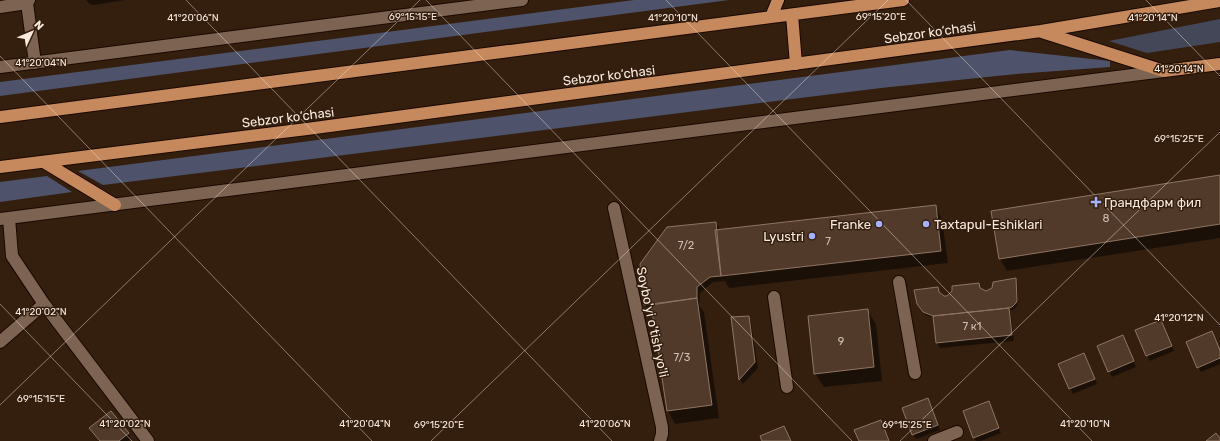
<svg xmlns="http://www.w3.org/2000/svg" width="1220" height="441" font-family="Rubik,sans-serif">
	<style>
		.green { fill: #444758 }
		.forest { fill: #4e526b }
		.shadow { fill: #0007 }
		.building { fill: #513a2a; stroke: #8f7463 }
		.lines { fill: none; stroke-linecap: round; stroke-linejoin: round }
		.minor-casing { stroke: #1b0800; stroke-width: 14 }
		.major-casing { stroke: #1b0800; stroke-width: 14 }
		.minor { stroke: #7d6352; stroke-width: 12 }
		.major { stroke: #c6895d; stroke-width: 12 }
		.ticks { fill: none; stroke: #f9eae0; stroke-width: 1; stroke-opacity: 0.45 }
		.poi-dot { fill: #a6b1fc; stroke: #341f0f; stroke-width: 1.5 }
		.labels { text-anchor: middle; stroke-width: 3; stroke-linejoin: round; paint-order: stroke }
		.number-label { font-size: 11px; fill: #cfbeb2 }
		.street-label { font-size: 13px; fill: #f9eae0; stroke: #341f0f }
		.poi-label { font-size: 13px; fill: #f9eae0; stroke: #341f0f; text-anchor: start }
		.ticks-label { font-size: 10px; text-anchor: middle; fill: #f9eae0; stroke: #341f0f; stroke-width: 3; stroke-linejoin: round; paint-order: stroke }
	</style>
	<rect width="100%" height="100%" fill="#341f0f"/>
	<!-- green -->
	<path class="green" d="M 1220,19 L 1220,42 L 1147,53 L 1109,41 Z"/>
	<!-- forest -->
	<path class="forest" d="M 634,0 L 729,0 L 0,96 L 0,82 Z
		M 1010,50 L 1110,61 L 1110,67 L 1016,74 L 881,88 L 103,185 L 78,171 Z
		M 47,176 L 72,192 L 0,202 L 0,182 Z"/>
	<!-- shadow -->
	<path class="shadow" d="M 86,0 L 125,0 L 94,5 L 90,4 Z
		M 1220,176 L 1220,238 L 1007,271 L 1000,259 Z
		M 935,207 L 942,219 L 948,263 L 729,288 L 725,281 L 713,282 L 700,293 L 699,305 L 704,312 L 719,418 L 675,424 L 668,411 L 653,310 L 648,310 L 645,305 L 641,264 L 716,223 L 719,228 L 719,231 Z
		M 1016,280 L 1017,282 L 1018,298 L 1017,306 L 1014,309 L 1009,311 L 1011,315 L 1014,341 L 940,348 L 937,343 L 934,318 L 925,315 L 921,311 L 918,304 L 938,288 L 940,294 L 944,297 L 948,297 L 980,289 L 986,292 Z
		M 867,310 L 876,324 L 882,381 L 824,387 L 815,373 Z
		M 748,317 L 751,322 L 758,368 L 743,384 L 740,379 L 732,318 Z
		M 1163,326 L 1174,351 L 1150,361 L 1137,331 Z
		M 1125,342 L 1136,367 L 1112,377 L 1109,371 Z
		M 1220,350 L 1220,364 L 1201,372 L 1198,367 Z
		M 1087,359 L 1097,384 L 1073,394 L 1059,364 Z
		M 989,403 L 1001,433 L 981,441 L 976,441 L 974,437 Z
		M 931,405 L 940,430 L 916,439 L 913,434 Z
		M 91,428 L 128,434 L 131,439 L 128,441 L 100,441 Z"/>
	<!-- building -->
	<path class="building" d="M 1220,175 L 1220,224 L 999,259 L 991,211 Z
		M 936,205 L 941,251 L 721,276 L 715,230 Z
		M 716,222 L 721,276 L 710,277 L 697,287 L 697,298 L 644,305 L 640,264 L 667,227 Z
		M 1016,278 L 1017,300 L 1016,303 L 1012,307 L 1009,308 L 933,316 L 923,312 L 917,304 L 914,290 L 938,287 L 939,292 L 944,296 L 947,296 L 952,291 L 952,286 L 979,283 L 980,288 L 986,291 L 992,288 L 993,282 Z
		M 697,298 L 712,405 L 667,411 L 651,305 Z
		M 1009,308 L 1012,335 L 936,343 L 933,316 Z
		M 868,309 L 874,367 L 814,374 L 808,316 Z
		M 749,316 L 755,362 L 739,380 L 731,317 Z
		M 1161,320 L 1172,346 L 1146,356 L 1135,330 Z
		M 1212,331 L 1220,350 L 1220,358 L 1197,368 L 1186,342 Z
		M 1123,335 L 1134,361 L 1108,372 L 1097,346 Z
		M 1084,353 L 1095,379 L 1069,389 L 1058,364 Z
		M 928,398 L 938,425 L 912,435 L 902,408 Z
		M 989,401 L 999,428 L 973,438 L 963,411 Z
		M 111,411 L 129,433 L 119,441 L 100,441 L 89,428 Z
		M 881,420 L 889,441 L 859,441 L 854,430 Z
		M 784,426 L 791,441 L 762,441 L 760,436 Z
		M 1216,433 L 1220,438 L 1220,441 L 1206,441 Z"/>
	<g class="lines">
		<defs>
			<path id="minor" d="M 29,0 L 27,3 L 35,63
				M 0,7 L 27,3
				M 0,67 L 522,0
				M 614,208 L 662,427 L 662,434 L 660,441
				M 9,218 L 12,256 L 44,304 L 148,441
				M 0,219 L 1164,71
				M 899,282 L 915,373
				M 774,297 L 787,387
				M 0,342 L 44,304
				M 934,441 L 957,432"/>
			<path id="major" d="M 792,15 L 796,64
				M 771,17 L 778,0
				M 1042,32 L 1164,71 L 1220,64
				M 0,117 L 903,0
				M 44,162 L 115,205
				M 0,167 L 307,129 L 1041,31 L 1220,1"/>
		</defs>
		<!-- minor casing -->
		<use href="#minor" class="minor-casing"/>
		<!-- major casing -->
		<use href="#major" class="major-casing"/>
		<!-- minor -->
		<use href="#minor" class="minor"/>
		<!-- major -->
		<use href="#major" class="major"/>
	</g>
	<!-- ticks -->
	<path class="ticks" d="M 186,0 L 612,441M 426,0 L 852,441M 666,0 L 1092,441M 906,0 L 1220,325M 1146,0 L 1220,76M 0,56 L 372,441M 0,304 L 132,441M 0,405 L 420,0M 431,441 L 888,0M 900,441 L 1220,132"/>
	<!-- markers -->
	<g class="poi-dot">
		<path d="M1094 196h4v4h4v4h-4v4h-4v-4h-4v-4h4z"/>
		<circle cx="879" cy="224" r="4"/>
		<circle cx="926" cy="224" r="4"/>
		<circle cx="812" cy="236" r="4"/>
	</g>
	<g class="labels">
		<!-- number labels -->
		<g class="number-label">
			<text x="1106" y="222">8</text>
			<text x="828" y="245">7</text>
			<text x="686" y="249">7/2</text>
			<text x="972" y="330">7 к1</text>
			<text x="841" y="345">9</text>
			<text x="682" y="361">7/3</text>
		</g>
		<!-- street labels -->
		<g class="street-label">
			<text transform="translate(930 32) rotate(-8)" y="5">Sebzor ko‘chasi</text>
			<text transform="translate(609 75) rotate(-7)" y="5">Sebzor ko‘chasi</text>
			<text transform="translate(288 117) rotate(-7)" y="5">Sebzor ko‘chasi</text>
			<text transform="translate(653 322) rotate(78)" y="5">Soybo'yi o'tish yo'li</text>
		</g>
		<!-- poi labels -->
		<g class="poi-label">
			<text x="1104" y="207">Грандфарм фил</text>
			<text x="871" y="229" text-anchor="end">Franke</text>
			<text x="934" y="229">Taxtapul-Eshiklari</text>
			<text x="804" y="241" text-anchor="end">Lyustri</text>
		</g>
	</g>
	<g class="ticks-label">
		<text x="413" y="20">69°15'15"E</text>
		<text x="881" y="20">69°15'20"E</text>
		<text x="193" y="21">41°20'06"N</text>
		<text x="673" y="21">41°20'10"N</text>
		<text x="1153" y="21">41°20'14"N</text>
		<text x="41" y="66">41°20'04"N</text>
		<text x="1179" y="72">41°20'14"N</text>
		<text x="1179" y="142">69°15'25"E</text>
		<text x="41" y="315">41°20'02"N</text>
		<text x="1179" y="321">41°20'12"N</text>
		<text x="41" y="402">69°15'15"E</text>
		<text x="125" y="427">41°20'02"N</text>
		<text x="365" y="427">41°20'04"N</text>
		<text x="605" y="427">41°20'06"N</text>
		<text x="1085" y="427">41°20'10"N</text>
		<text x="439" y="428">69°15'20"E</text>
		<text x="907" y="428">69°15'25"E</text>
	</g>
	<!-- north arrow -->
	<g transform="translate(32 32) rotate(46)" stroke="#341f0f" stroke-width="3" paint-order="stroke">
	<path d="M0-3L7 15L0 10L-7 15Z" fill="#f9eae0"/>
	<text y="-6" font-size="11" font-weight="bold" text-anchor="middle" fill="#f9eae0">N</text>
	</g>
</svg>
